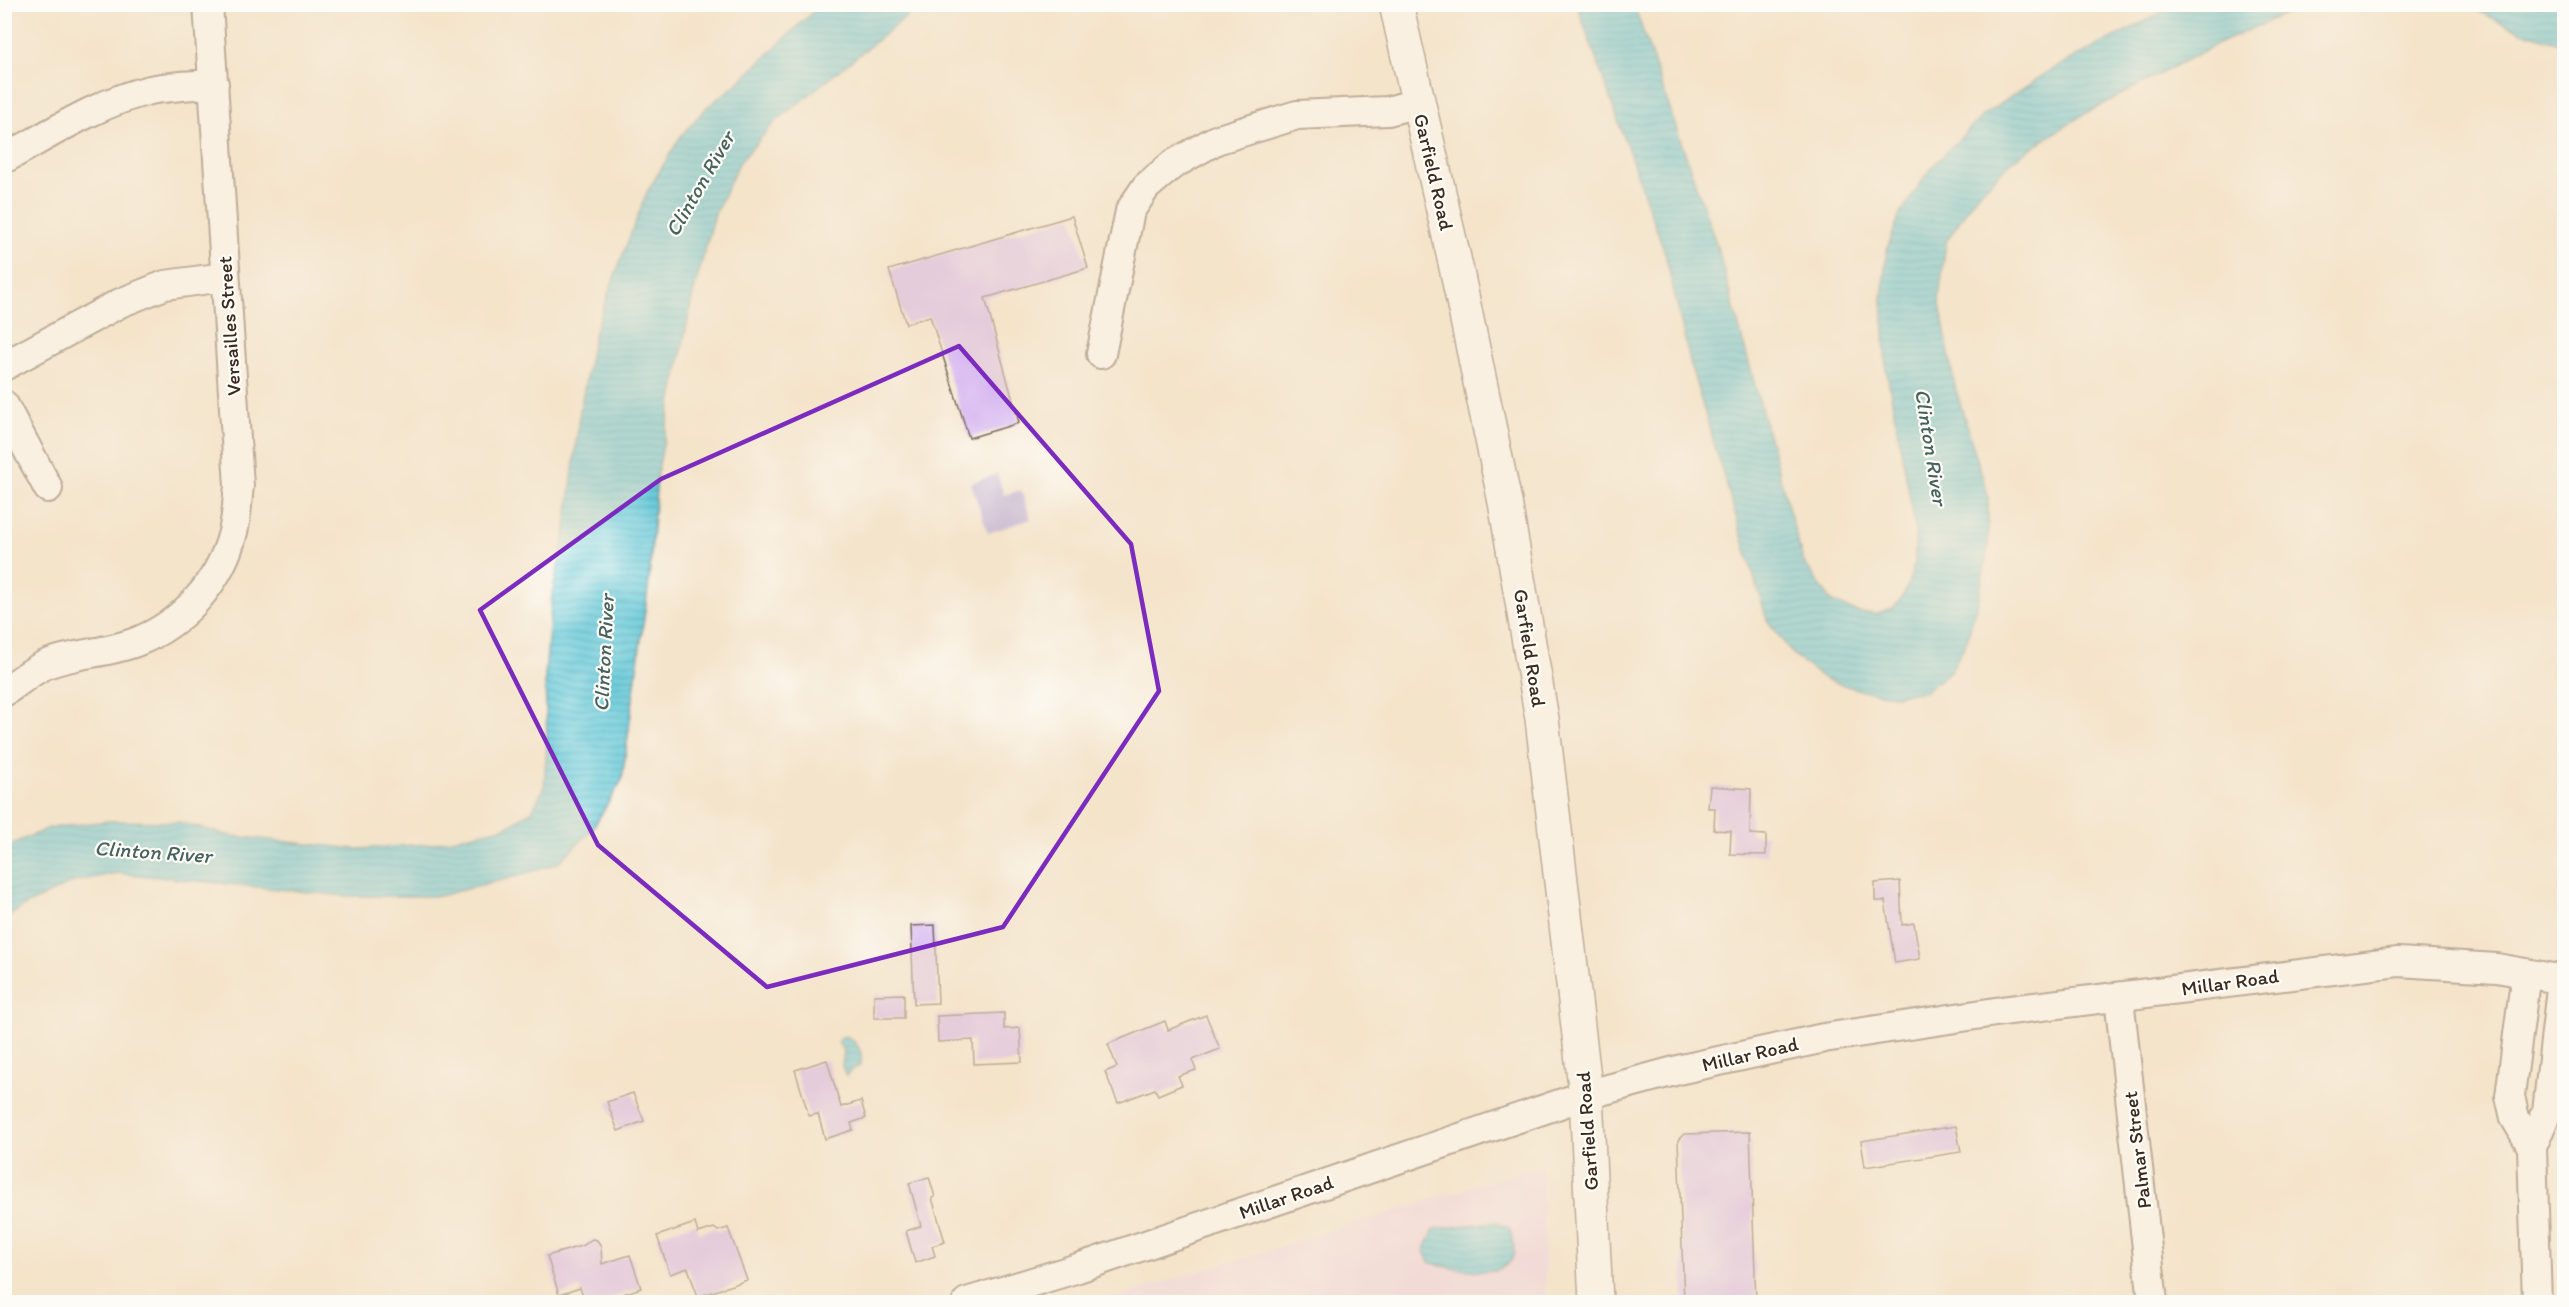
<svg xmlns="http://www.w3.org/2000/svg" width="2569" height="1307" font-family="Itim,sans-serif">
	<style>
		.built { fill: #f0d0e4 }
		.industrial { fill: #cebed1 }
		.water { fill: url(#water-rules); stroke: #4c797c; stroke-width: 1.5 }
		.building { fill: #d2aff0 }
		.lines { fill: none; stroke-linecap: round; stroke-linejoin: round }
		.minor-casing { stroke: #7c6b5b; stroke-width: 32 }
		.major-casing { stroke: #7c6b5b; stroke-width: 36 }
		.minor { stroke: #fff; stroke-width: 28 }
		.major { stroke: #fff; stroke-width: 33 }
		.marked { fill: none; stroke: #7b2cbf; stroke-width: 4.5; stroke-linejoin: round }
		.labels { text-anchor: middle; stroke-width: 4.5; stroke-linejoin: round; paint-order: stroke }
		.street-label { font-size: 20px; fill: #3b2a1e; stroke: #fdfcf7 }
		.water-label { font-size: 21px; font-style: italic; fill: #47615f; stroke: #fdfcf7 }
	</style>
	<defs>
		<pattern id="water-rules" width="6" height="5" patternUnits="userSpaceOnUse" patternTransform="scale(1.5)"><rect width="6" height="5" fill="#5ec8d9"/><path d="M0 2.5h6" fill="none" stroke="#4fa3af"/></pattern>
	</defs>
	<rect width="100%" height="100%" fill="#fdfcf7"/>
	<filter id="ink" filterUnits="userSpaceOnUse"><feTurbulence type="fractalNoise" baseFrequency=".0167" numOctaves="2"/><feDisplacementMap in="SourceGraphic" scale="12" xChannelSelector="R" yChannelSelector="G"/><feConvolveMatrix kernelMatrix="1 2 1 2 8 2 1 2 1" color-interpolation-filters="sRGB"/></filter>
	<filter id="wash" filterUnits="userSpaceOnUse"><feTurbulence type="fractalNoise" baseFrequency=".008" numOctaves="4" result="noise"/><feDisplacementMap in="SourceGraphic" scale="24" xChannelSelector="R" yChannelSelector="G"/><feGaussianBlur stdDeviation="1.35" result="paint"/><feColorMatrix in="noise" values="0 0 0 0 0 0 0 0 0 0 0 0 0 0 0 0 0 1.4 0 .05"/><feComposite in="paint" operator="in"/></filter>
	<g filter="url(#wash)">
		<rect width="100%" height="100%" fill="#f4e4cb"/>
		<!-- built -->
		<path class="built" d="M 1542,1165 L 1546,1302 L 1102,1302 Z"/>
		<!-- industrial -->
		<path class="industrial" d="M 997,474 L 1004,495 L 1021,490 L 1031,519 L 988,533 L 971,483 Z"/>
		<!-- water -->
		<path class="water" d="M 821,4 L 921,5 L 775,122 L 739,163 L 715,214 L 693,294 L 657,475 L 649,581 L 622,780 L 591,831 L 558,863 L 518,876 L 439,896 L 347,896 L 117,873 L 73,882 L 24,906 L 5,919 L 5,847 L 49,828 L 109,821 L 178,822 L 231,836 L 357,849 L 430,844 L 506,827 L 532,811 L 544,787 L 547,741 L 545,676 L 552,596 L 566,528 L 580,411 L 594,334 L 615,275 L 647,192 L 681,136 L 707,107 L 738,83 Z
			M 1577,5 L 1634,5 L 1717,246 L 1803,561 L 1832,602 L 1859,613 L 1878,614 L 1894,608 L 1906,591 L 1915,561 L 1915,526 L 1886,368 L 1882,298 L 1887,249 L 1900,214 L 1931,168 L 1982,116 L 2051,70 L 2176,5 L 2305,5 L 2211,47 L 2081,116 L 2017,157 L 1975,197 L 1946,242 L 1939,299 L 1955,387 L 1988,495 L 1988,546 L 1980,594 L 1966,643 L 1951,670 L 1926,691 L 1896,695 L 1863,691 L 1825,679 L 1794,656 L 1767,620 L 1692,370 L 1665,253 Z
			M 2464,5 L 2564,5 L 2564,44 L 2523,32 Z
			M 846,1036 C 857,1042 865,1053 860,1066 L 851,1070 L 846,1076 L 842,1066 L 844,1051 L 838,1043 L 840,1038 Z
			M 1496,1222 L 1509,1228 C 1513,1238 1518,1255 1508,1264 C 1495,1277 1445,1268 1429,1262 L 1424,1251 L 1434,1229 Z"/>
		<g id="blocks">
			<!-- building -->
			<path class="building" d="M 1072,216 L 1088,268 L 985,298 L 1019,423 L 969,438 L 930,316 L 906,324 L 889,270 Z
				M 1710,786 L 1751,789 L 1750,834 L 1766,835 L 1766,855 L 1730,854 L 1731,831 L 1714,830 L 1715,808 L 1708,808 Z
				M 1900,881 L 1902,925 L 1914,923 L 1920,959 L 1895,963 L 1885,901 L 1875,901 L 1875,883 Z
				M 935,925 L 938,1003 L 914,1004 L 911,926 Z
				M 904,994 L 904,1018 L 874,1018 L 874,995 Z
				M 1004,1013 L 1004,1029 L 1020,1028 L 1022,1062 L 974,1064 L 973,1040 L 938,1042 L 937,1016 Z
				M 1206,1015 L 1220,1049 L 1192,1060 L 1196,1070 L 1178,1076 L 1182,1085 L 1158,1095 L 1155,1089 L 1118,1103 L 1105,1072 L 1117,1067 L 1108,1044 L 1165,1021 L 1168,1030 Z
				M 827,1060 L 841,1107 L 861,1101 L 866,1118 L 851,1123 L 853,1130 L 825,1139 L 818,1114 L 809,1116 L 795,1070 Z
				M 633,1093 L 644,1121 L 618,1131 L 607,1102 Z
				M 1956,1126 L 1961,1152 L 1865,1167 L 1861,1141 Z
				M 1750,1132 L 1756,1302 L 1684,1302 L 1678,1140 L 1684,1134 Z
				M 929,1177 L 935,1197 L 932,1198 L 945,1242 L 932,1246 L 935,1256 L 915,1263 L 906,1231 L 921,1226 L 909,1183 Z
				M 695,1223 L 698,1233 L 714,1228 L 718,1231 L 728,1228 L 747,1280 L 698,1297 L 688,1268 L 670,1274 L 657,1236 Z
				M 592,1239 L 597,1240 L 601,1246 L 602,1264 L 630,1255 L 641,1288 L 599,1302 L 585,1302 L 580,1288 L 559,1295 L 547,1256 L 584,1245 Z"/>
		</g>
	</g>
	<g filter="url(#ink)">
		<use href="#blocks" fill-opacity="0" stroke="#7c6b5b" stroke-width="1.5"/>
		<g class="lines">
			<defs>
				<path id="minor" d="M 4,159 C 50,134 99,102 150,90 C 171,86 193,85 214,84
					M 1101,354 L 1130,211 L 1146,187 L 1172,165 L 1216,140 L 1297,115 L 1388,111 L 1417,103
					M 4,366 L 120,303 L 165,285 L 225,277
					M 4,405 L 48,488
					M 4,692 C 18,683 32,670 47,664 C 76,653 108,653 136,642 C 183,624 221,581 233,532 C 237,517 237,501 239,486 L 208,4
					M 2526,973 L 2510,1096 L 2515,1118 L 2532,1147
					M 2119,998 L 2153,1302
					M 967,1302 L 1078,1268 L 1586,1095 L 1682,1069 L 1824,1038 L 2002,1011 L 2398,962 L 2497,968 L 2564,980
					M 2537,1302 L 2532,1147 L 2547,1112 L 2562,979"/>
				<path id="major" d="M 1396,4 L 1456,267 L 1505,502 L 1542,719 L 1586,1095 L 1596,1302"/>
			</defs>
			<!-- minor casing -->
			<use href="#minor" class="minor-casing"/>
			<!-- major casing -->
			<use href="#major" class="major-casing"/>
			<!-- minor -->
			<use href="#minor" class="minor"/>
			<!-- major -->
			<use href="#major" class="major"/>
		</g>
	</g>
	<!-- marked area -->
	<path d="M0 0H2569V1307H0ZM 959,346 L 1131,544 L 1159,691 L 1003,927 L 767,987 L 598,845 L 480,610 L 661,479 Z" fill="#f4e4cb" fill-opacity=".55" fill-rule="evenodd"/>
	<path class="marked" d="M 959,346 L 1131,544 L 1159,691 L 1003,927 L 767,987 L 598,845 L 480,610 L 661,479 Z"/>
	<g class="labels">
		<!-- street labels -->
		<g class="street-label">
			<text transform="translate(1434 172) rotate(77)" y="7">Garfield Road</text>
			<text transform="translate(229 326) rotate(-94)" y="7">Versailles Street</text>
			<text transform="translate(1530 648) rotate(81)" y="7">Garfield Road</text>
			<text transform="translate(2230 982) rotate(-8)" y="7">Millar Road</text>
			<text transform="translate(1750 1054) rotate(-13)" y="7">Millar Road</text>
			<text transform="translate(1587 1131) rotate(-94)" y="7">Garfield Road</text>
			<text transform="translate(2137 1150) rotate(-97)" y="7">Palmar Street</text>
			<text transform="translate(1286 1197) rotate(-19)" y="7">Millar Road</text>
		</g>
		<!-- water labels -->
		<g class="water-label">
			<text transform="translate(700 184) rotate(-60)" y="7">Clinton River</text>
			<text transform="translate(1931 447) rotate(81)" y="7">Clinton River</text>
			<text transform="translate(604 653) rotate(-87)" y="7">Clinton River</text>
			<text transform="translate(153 852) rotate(4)" y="7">Clinton River</text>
		</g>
	</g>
	<!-- margin -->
	<rect width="2569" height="1307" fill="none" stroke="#fdfcf7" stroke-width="24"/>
</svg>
